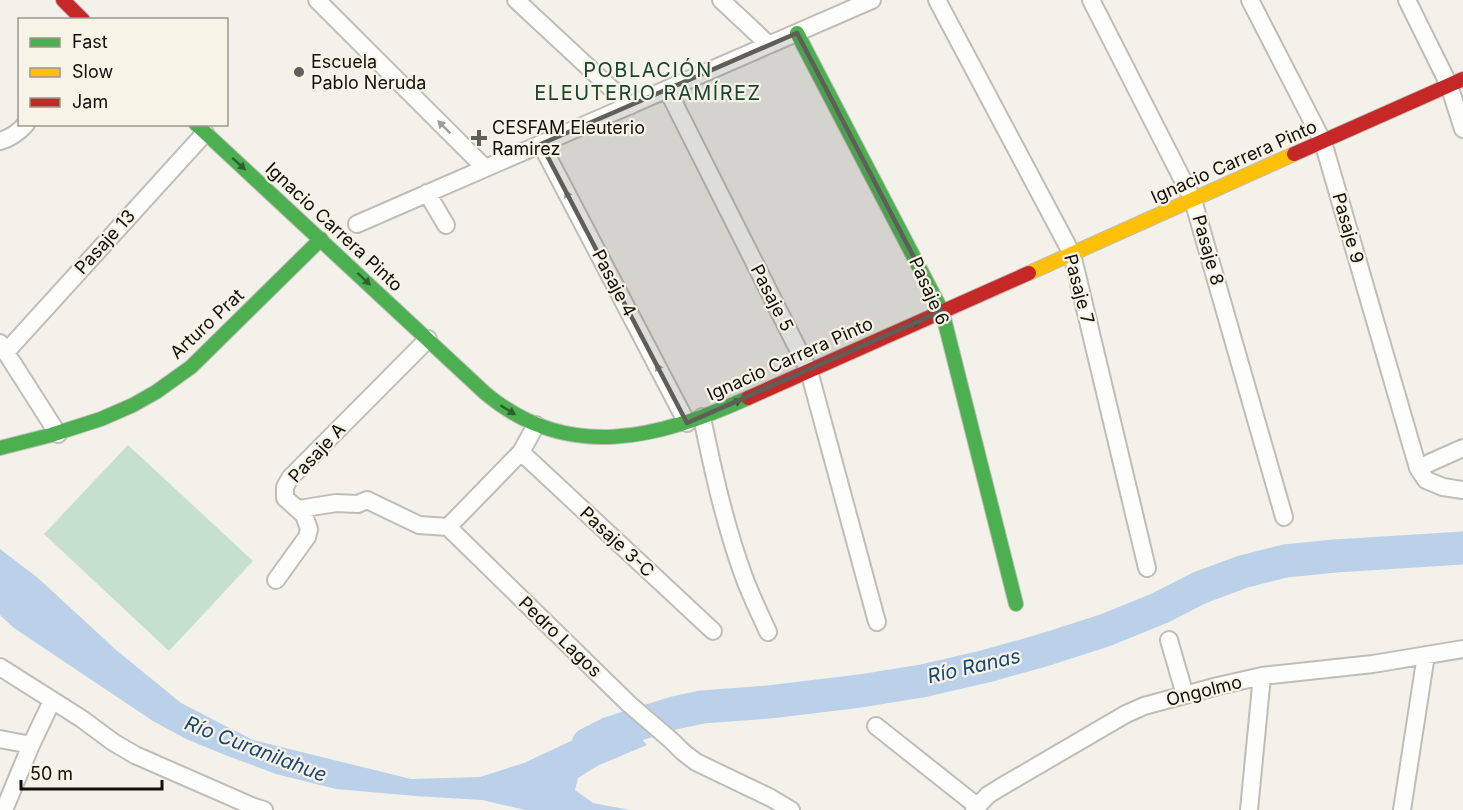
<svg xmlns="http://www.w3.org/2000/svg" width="1463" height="810" font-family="Inter,sans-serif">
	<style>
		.green { fill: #c6e0cf }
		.water { fill: #bbd1e9 }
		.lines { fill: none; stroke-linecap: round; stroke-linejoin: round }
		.river { stroke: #bbd1e9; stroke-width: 33 }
		.street-casing { stroke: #bfbdb7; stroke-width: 20 }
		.fast-casing { stroke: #bfbdb7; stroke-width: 16 }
		.slow-casing { stroke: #bfbdb7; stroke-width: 16 }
		.jam-casing { stroke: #bfbdb7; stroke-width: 16 }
		.street { stroke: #fdfdfc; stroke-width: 16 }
		.fast { stroke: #4caf50; stroke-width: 14 }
		.slow { stroke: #ffc107; stroke-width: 14 }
		.jam { stroke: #c62828; stroke-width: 14 }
		.oneway { fill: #9e9e9b }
		.oneway2 { fill: #2e5f2d }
		.marked { fill: #5f5e58; fill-opacity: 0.2; stroke: #5f5e58; stroke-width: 4.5; stroke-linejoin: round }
		.poi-dot { fill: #5f5e58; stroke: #f7f3e6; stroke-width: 2 }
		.labels { text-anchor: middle; stroke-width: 4.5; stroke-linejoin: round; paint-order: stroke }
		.poi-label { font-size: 18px; fill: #100f0a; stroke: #f7f3e6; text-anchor: start }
		.street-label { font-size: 18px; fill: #100f0a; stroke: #f7f3e6 }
		.neighbourhood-label { font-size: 20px; letter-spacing: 1.5px; fill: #194532; stroke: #f7f3e6 }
		.water-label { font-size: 20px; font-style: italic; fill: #174574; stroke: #f7f3e6 }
	</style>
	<rect width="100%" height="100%" fill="#f3f1ea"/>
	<!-- green -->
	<path class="green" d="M 128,445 L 253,561 L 169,651 L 44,534 Z"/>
	<!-- water -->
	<path class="water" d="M 0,549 L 38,578 L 115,649 L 181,703 L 253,740 L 411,779 L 480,777 L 524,763 L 586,734 L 623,720 L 647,745 L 599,765 L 578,778 L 575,790 L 593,803 L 630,810 L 525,810 L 482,800 L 415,796 L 336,789 L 276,774 L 225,755 L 186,739 L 153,721 L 14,628 L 0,615 Z"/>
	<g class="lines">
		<!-- river -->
		<path class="river" d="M 588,744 L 610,733 L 674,713 L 702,707 L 769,702 L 860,691 L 922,681 L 987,666 L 1047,649 L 1106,630 L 1160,608 L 1199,588 L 1242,572 L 1285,561 L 1335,556 L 1463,548"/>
		<defs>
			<path id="street" d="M 317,0 L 485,168
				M 516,0 L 630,106
				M 721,0 L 769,45
				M 937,0 L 1072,254 L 1147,568
				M 1091,0 L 1193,200 L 1284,517
				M 1250,0 L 1323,142 L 1418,468 L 1426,480 L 1443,487 L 1463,490
				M 1407,0 L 1449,85 L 1463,129
				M 667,89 L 809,371 L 877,622
				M 0,141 C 11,138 18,133 26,124
				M 541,144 L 687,423
				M 427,193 L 446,225
				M 357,224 L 872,0
				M 0,343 L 58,434
				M 6,352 L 205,133
				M 702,417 C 713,471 725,525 744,577 C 751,596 760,614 768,632
				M 521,452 L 713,631
				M 1418,468 L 1463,448
				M 299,509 L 336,503 L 358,504 L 367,500 L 419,525 L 448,527
				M 448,527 L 629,704 L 672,741 L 683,752 L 696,762 L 771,798 L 791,810
				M 448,527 L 521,452 L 536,425
				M 276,580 L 307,537 L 309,529 L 304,515 L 285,498 L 285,487 L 290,478 L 428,339
				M 1169,640 L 1185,695
				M 0,667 L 82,719 L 113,742 L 135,755 L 254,807 L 264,810
				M 876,726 L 977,806
				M 0,739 L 31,745
				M 4,810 L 31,745 L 52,701
				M 974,810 L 988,795 L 1001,787 L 1126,714 L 1144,706 L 1218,686 L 1262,676 L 1373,664 L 1463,649
				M 1249,810 L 1262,676
				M 1402,810 L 1426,655"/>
			<path id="fast" d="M 797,33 L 942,311 L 1016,604
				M 196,124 L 485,393 C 568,463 658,438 748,398
				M 0,448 L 51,435 L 101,419 L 133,405 L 156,392 L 191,367 L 321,239"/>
			<path id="slow" d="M 1029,273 L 1294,154"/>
			<path id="jam" d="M 63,0 L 83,20
				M 1294,154 L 1463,79
				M 748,398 L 1029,273"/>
		</defs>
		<!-- street casing -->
		<use href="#street" class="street-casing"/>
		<!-- fast casing -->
		<use href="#fast" class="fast-casing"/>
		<!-- slow casing -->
		<use href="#slow" class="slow-casing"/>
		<!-- jam casing -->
		<use href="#jam" class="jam-casing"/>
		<!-- street -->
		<use href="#street" class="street"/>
		<!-- fast -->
		<use href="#fast" class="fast"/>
		<!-- slow -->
		<use href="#slow" class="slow"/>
		<!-- jam -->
		<use href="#jam" class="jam"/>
	</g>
	<!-- one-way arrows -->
	<defs><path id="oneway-solid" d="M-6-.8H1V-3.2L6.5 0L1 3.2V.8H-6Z" transform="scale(1.5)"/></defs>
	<g class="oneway">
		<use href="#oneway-solid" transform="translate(444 127) rotate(-135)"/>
		<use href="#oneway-solid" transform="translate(569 198) rotate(-118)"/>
		<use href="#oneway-solid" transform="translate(660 371) rotate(-118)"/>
	</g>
	<g class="oneway2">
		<use href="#oneway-solid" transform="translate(239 164) rotate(42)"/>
		<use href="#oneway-solid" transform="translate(364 279) rotate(43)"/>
		<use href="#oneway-solid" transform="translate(912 325) rotate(-24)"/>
		<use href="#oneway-solid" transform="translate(734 403) rotate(-23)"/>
		<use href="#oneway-solid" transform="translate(508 410) rotate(32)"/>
	</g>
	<!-- marked area -->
	<path class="marked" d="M 797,33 L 942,311 L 687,423 L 541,144 Z"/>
	<!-- markers -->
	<g class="poi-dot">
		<circle cx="299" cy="72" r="6"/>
		<path d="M476 129h6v6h6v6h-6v6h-6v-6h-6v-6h6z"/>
	</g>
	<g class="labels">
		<!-- poi labels -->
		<g class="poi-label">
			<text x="311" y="68">Escuela<tspan x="311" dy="21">Pablo Neruda</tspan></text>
			<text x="492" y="134">CESFAM Eleuterio<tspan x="492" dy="21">Ramirez</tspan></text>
		</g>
		<!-- street labels -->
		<g class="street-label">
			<text transform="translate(1234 162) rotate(-24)" y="6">Ignacio Carrera Pinto</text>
			<text transform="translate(334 227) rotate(43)" y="6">Ignacio Carrera Pinto</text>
			<text transform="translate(1348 228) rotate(74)" y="6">Pasaje 9</text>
			<text transform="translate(105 242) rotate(-48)" y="6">Pasaje 13</text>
			<text transform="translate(1208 250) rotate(74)" y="6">Pasaje 8</text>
			<text transform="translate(614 283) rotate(62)" y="6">Pasaje 4</text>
			<text transform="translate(1079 289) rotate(75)" y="6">Pasaje 7</text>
			<text transform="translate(929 291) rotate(66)" y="6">Pasaje 6</text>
			<text transform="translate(772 298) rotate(63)" y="6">Pasaje 5</text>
			<text transform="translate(207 324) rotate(-43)" y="6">Arturo Prat</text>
			<text transform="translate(790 359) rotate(-24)" y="6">Ignacio Carrera Pinto</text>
			<text transform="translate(317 453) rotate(-47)" y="6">Pasaje A</text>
			<text transform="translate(617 542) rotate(43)" y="6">Pasaje 3-C</text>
			<text transform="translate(560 637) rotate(44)" y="6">Pedro Lagos</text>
			<text transform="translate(1204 691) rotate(-14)" y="6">Ongolmo</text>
		</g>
		<!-- neighbourhood labels -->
		<g class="neighbourhood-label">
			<text x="648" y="77">POBLACIÓN<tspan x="648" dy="23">ELEUTERIO RAMÍREZ</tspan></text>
		</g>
		<!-- water labels -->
		<g class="water-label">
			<text transform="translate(974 666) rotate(-13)" y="7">Río Ranas</text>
			<text transform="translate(256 749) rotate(21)" y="7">Río Curanilahue</text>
		</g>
	</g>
	<!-- legend -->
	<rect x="18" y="18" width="210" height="108" fill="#f7f3e6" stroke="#9b988e" stroke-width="1.5"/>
	<rect x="30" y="38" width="30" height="9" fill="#4caf50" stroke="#9b988e" stroke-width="1.5"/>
	<text x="72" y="48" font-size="18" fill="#100f0a">Fast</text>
	<rect x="30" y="68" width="30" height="9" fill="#ffc107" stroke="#9b988e" stroke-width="1.5"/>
	<text x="72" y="78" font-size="18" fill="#100f0a">Slow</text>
	<rect x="30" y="98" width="30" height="9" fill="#c62828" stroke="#9b988e" stroke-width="1.5"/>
	<text x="72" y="108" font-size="18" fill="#100f0a">Jam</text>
	<!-- scale -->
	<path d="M21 780v9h141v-9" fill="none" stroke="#100f0a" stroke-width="3"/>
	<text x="30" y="780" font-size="18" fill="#100f0a" stroke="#f7f3e6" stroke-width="4.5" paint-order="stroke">50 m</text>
</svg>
